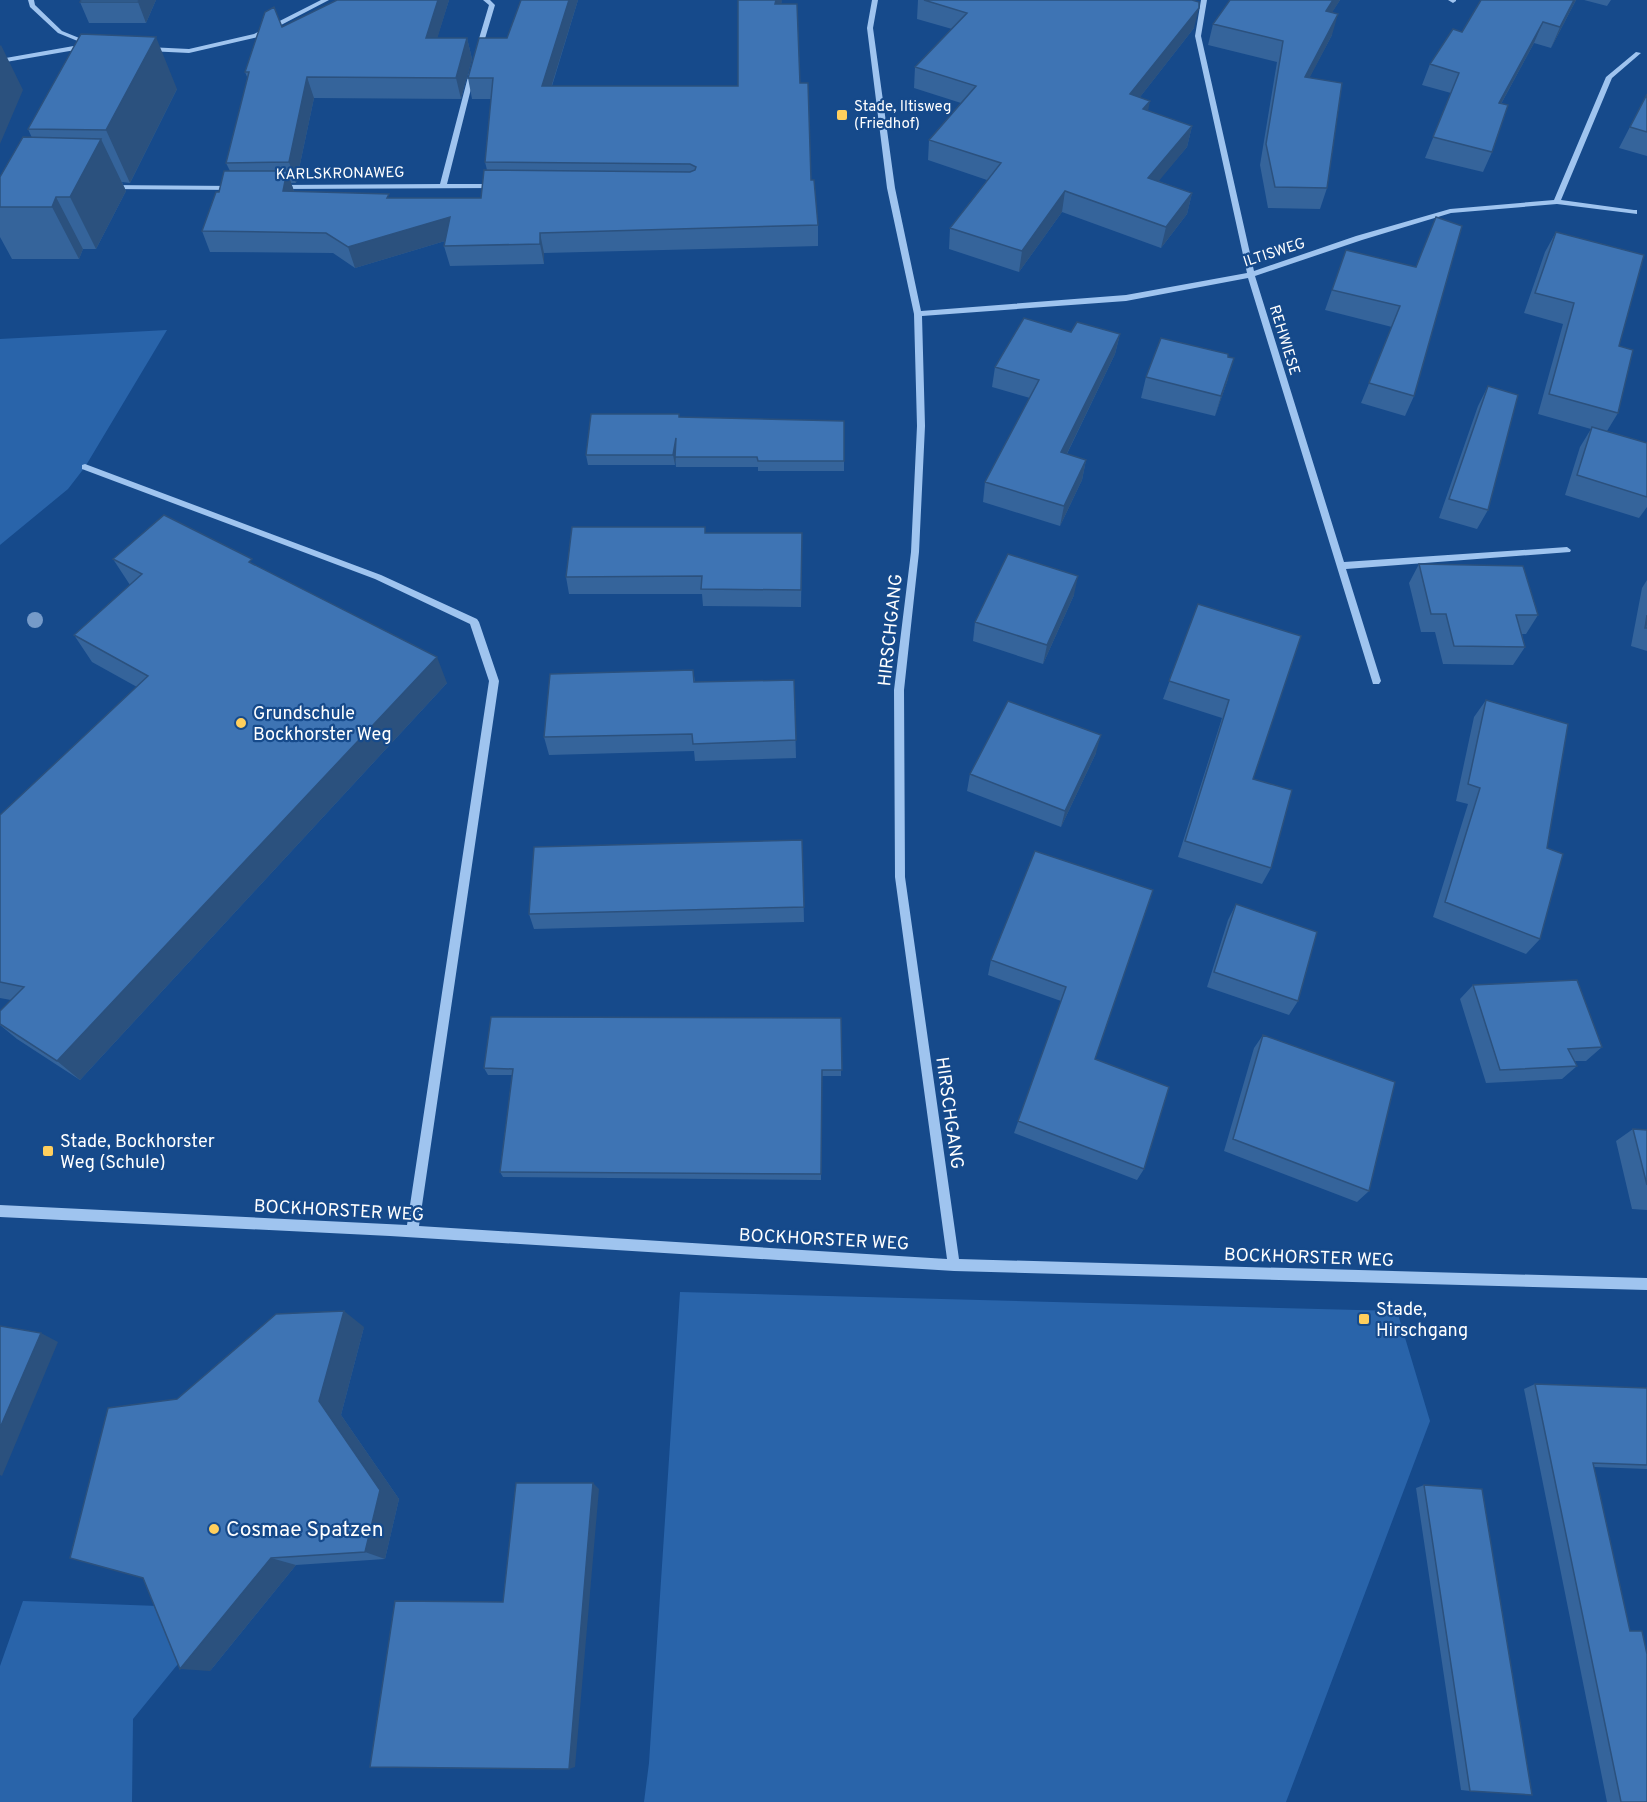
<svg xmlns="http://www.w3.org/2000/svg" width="1647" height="1802" font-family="Overpass,sans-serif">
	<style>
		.green { fill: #2964aa }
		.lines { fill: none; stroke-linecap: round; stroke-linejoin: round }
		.minor { fill: #9fc4ef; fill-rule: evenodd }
		.tree { fill: #769bc9 }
		.wall { fill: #35649b }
		.shaded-wall { fill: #2b517e }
		.building { fill: #3e74b4; stroke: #2b517e; stroke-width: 1.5 }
		.poi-dot { fill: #ffcf5d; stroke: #164a8b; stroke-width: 2 }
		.labels { text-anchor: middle; stroke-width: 4.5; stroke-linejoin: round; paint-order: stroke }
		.far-poi-label { font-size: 15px; fill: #fff; stroke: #164a8b; text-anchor: start }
		.far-street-label { font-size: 15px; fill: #fff; stroke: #164a8b }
		.street-label { font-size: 18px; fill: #fff; stroke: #164a8b }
		.poi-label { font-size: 18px; fill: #fff; stroke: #164a8b; text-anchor: start }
		.near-poi-label { font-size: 21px; fill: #fff; stroke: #164a8b; text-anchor: start }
	</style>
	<rect width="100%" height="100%" fill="#164a8b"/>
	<!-- green -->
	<path class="green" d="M 167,330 L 85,467 L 68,489 L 0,545 L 0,339 Z
		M 680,1292 L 1397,1311 L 1430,1421 L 1286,1802 L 644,1802 L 649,1763 Z
		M 23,1601 L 158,1606 L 182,1659 L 133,1719 L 132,1802 L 0,1802 L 0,1666 Z"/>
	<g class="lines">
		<!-- minor -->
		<path class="minor" d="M 28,0 L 34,0 L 35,5 L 62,31 L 94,44 L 87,48 L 0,63 L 0,59 L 85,44 L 58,33 L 30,7 Z
			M 321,0 L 329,0 L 258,37 L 189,53 L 148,51 L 145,49 L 148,47 L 189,49 L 254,34 Z
			M 483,0 L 490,0 L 495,5 L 481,52 L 478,54 L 475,52 L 489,5 Z
			M 872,0 L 878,0 L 873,28 L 895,188 L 921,311 L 1126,295 L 1247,273 L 1195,36 L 1201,0 L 1207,0 L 1201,36 L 1254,271 L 1356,236 L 1450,209 L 1554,200 L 1606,77 L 1636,52 L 1641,53 L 1612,78 L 1561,200 L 1634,210 L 1637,210 L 1637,214 L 1557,204 L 1451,213 L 1362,240 L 1255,276 L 1344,562 L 1567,547 L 1571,550 L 1570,552 L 1346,569 L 1381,681 L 1379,684 L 1373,684 L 1248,278 L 1126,301 L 922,316 L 925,426 L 919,552 L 904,690 L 905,877 L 959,1259 L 1647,1278 L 1647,1290 L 954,1271 L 390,1236 L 0,1217 L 0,1205 L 407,1225 L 489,681 L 470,624 L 375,579 L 82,469 L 82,465 L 85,464 L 381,575 L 477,619 L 479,622 L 499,681 L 419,1226 L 947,1259 L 895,877 L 894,690 L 911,552 L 917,426 L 914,314 L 887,188 L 867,28 Z
			M 1448,0 L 1456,0 L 1456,1 L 1453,3 Z
			M 472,71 L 475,73 L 447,184 L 498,184 L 498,188 L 279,189 L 275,187 L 279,185 L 440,184 L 469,73 Z
			M 108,185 L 234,186 L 238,188 L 234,190 L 111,189 L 108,189 Z"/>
	</g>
	<!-- trees -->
	<circle class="tree" cx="35" cy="620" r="8"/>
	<!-- wall -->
	<path class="wall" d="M 81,0 L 156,0 L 146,23 L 89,23 L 80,2 Z
		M 337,0 L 449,0 L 437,38 L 467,38 L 472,59 L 461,99 L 314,98 L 296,183 L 291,183 L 294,191 L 390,198 L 481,198 L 487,170 L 485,162 L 491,99 L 472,99 L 468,78 L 507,38 L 521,0 L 578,0 L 552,86 L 738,86 L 782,0 L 781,4 L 800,83 L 811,180 L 818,225 L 818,246 L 544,253 L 544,264 L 450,266 L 444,246 L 445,241 L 355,268 L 333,253 L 210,252 L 202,231 L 219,192 L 230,171 L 226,163 L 248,79 L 245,72 L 282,27 Z
		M 918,0 L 1192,0 L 1194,28 L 1140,97 L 1148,111 L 1192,126 L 1187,147 L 1158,181 L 1192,193 L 1187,214 L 1161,248 L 1062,212 L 1019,272 L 949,249 L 950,228 L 987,180 L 928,160 L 929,140 L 961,103 L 914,88 L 915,67 L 952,29 L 917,19 Z
		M 1230,0 L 1340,0 L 1332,12 L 1332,35 L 1309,78 L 1327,188 L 1320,209 L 1268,208 L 1260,165 L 1277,62 L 1208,45 L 1213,24 Z
		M 1481,0 L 1576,0 L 1551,48 L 1534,43 L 1501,104 L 1492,152 L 1483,172 L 1425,158 L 1451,93 L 1422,85 L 1430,64 L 1462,32 Z
		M 1584,0 L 1611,0 L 1607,6 Z
		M 177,89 L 130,183 L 122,182 L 126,191 L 96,249 L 83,249 L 79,259 L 12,259 L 0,237 L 0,177 L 32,138 L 28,129 Z
		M 1647,94 L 1647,156 L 1619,148 Z
		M 1556,232 L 1619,346 L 1618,413 L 1607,431 L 1647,443 L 1647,507 L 1639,518 L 1565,495 L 1580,447 L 1591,429 L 1538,414 L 1563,324 L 1524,313 L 1545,252 Z
		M 1346,250 L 1416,267 L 1414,396 L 1405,416 L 1361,403 L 1392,327 L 1325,310 Z
		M 1071,332 L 1120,334 L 1115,354 L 1067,454 L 1086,460 L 1082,480 L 1060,526 L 983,502 L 985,482 L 1030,398 L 992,387 L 995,367 Z
		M 1228,357 L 1228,379 L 1215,416 L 1141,398 L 1146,377 Z
		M 1488,386 L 1488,510 L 1477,529 L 1439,518 L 1478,406 Z
		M 679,417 L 844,421 L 844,471 L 758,471 L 758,467 L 676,467 L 675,459 L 675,465 L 588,465 L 586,455 Z
		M 706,533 L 802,550 L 801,607 L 703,606 L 702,594 L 569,594 L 566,577 Z
		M 113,559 L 255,565 L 447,683 L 80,1080 L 17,1039 L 0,1025 L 0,1011 L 11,1000 L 0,998 L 0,815 L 137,687 L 92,662 L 74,635 L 130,585 Z
		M 1419,564 L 1538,615 L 1526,634 L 1522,634 L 1525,647 L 1513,665 L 1443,664 L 1435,632 L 1421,632 L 1409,583 Z
		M 1647,580 L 1647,651 L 1631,646 L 1642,588 Z
		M 1074,595 L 1043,664 L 973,641 L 975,622 Z
		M 1198,604 L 1253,779 L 1271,868 L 1262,884 L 1178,857 L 1222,718 L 1163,699 Z
		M 693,670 L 695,682 L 794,680 L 796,758 L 695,761 L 694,751 L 549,755 L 544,737 Z
		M 1486,700 L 1547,848 L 1540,939 L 1526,954 L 1433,917 L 1468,804 L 1456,801 L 1474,717 Z
		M 1096,753 L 1061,827 L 967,791 L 970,774 Z
		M 802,840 L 804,922 L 534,929 L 529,914 Z
		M 1035,851 L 1095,1059 L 1144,1169 L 1137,1180 L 1014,1133 L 1061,1001 L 988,975 L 991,960 Z
		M 1236,904 L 1298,1001 L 1289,1015 L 1207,987 L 1228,920 Z
		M 1473,985 L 1602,1047 L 1586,1061 L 1575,1061 L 1577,1066 L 1562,1079 L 1486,1083 L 1460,999 Z
		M 841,1018 L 841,1076 L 822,1076 L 821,1180 L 503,1177 L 500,1172 L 512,1075 L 488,1075 L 484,1068 Z
		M 1263,1035 L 1369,1191 L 1357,1202 L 1224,1151 L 1254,1048 Z
		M 1633,1129 L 1647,1130 L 1647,1210 L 1632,1209 L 1616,1141 Z
		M 364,1327 L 341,1415 L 399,1499 L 385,1559 L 296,1565 L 210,1671 Z
		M 1535,1384 L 1647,1388 L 1647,1469 L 1594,1467 L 1647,1802 L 1607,1802 L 1524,1389 Z
		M 1424,1485 L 1470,1791 L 1461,1790 L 1416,1488 Z"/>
	<!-- shaded-wall -->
	<path class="shaded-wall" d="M 139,0 L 156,0 L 146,23 L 138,2 Z
		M 438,0 L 449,0 L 431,59 L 426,38 Z
		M 569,0 L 578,0 L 545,107 L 542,86 Z
		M 776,0 L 782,0 L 776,25 L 775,4 Z
		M 1333,0 L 1340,0 L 1320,32 L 1326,11 Z
		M 1574,0 L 1576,0 L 1551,48 L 1560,27 Z
		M 1199,8 L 1194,28 L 1126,115 L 1130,94 Z
		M 1338,14 L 1332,35 L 1299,98 L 1305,77 Z
		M 1543,22 L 1534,43 L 1490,124 L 1499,103 Z
		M 156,37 L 177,89 L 130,183 L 106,130 Z
		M 467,38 L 472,59 L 461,99 L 456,78 Z
		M 1,45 L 23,90 L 0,144 L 0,46 Z
		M 307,77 L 314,98 L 296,183 L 289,162 Z
		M 1150,101 L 1146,121 L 1143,109 Z
		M 1192,126 L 1187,147 L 1144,199 L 1148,178 Z
		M 101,139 L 126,191 L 96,249 L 70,197 Z
		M 287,171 L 294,191 L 283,191 Z
		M 1065,191 L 1062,212 L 1019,272 L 1022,251 Z
		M 1192,193 L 1187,214 L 1161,248 L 1166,227 Z
		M 56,197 L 83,249 L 79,259 L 52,207 Z
		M 450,217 L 455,238 L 355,268 L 348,247 Z
		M 540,233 L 544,253 L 544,264 L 540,244 Z
		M 1120,334 L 1115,354 L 1058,472 L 1061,452 Z
		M 1234,358 L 1228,379 L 1215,416 L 1221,396 Z
		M 676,438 L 677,448 L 675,465 L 673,455 Z
		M 1086,460 L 1082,480 L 1060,526 L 1064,506 Z
		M 1078,576 L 1074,595 L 1043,664 L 1047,645 Z
		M 437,657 L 447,683 L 80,1080 L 57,1061 Z
		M 1101,735 L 1096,753 L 1061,827 L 1065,811 Z
		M 344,1311 L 364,1327 L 341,1415 L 399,1499 L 385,1559 L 365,1552 L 319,1401 Z
		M 41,1333 L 58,1342 L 2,1476 L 0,1475 L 0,1428 Z
		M 593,1483 L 599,1489 L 575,1767 L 569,1769 Z
		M 271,1558 L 296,1565 L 210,1671 L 180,1669 Z"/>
	<!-- building -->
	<path class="building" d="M 81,0 L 139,0 L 138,2 L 80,2 Z
		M 337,0 L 438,0 L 426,38 L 467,38 L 456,78 L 307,77 L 289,162 L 226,163 L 249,72 L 245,72 L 265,12 L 274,7 L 282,27 Z
		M 521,0 L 569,0 L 542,86 L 738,86 L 738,0 L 776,0 L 775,4 L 797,4 L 800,83 L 808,83 L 811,180 L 814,180 L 818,225 L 540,233 L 540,244 L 444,246 L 450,217 L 348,247 L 326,233 L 202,231 L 216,192 L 219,192 L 224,171 L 287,171 L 283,191 L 389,194 L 387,198 L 481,198 L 484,170 L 690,172 L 695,170 L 696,167 L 690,164 L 485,162 L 493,78 L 468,78 L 479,38 L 507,38 Z
		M 924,0 L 1192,0 L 1199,2 L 1199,8 L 1130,94 L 1150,101 L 1143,109 L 1192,126 L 1148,178 L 1192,193 L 1166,227 L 1065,191 L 1022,251 L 950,228 L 1001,163 L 929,140 L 976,86 L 915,67 L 967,13 Z
		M 1230,0 L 1333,0 L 1326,11 L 1338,14 L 1305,77 L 1342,83 L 1327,188 L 1275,187 L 1266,144 L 1283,41 L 1213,24 Z
		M 1481,0 L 1574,0 L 1560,27 L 1543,22 L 1499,103 L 1508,105 L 1492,152 L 1433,137 L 1459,73 L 1430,64 L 1453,29 L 1462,32 Z
		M 81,34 L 156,37 L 106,130 L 28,129 Z
		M 1647,94 L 1647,132 L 1630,127 Z
		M 23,137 L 101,139 L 70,197 L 56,197 L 52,207 L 0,207 L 0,177 Z
		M 1436,217 L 1462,226 L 1414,396 L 1369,383 L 1400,306 L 1332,290 L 1346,250 L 1416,267 Z
		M 1556,232 L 1644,255 L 1619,346 L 1633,350 L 1618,413 L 1549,394 L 1574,303 L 1535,293 Z
		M 1024,318 L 1071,332 L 1077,322 L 1120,334 L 1061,452 L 1086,460 L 1064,506 L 985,482 L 1039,380 L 995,367 Z
		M 1161,338 L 1228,354 L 1228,357 L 1234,358 L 1221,396 L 1146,377 Z
		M 1488,386 L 1518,395 L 1488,510 L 1449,499 Z
		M 591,414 L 679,414 L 679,417 L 844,421 L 844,461 L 758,461 L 757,457 L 675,457 L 676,438 L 673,455 L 586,455 Z
		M 1592,427 L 1647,443 L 1647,497 L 1577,475 Z
		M 164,515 L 252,559 L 249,562 L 437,657 L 57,1061 L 0,1024 L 0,1011 L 24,987 L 0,982 L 0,815 L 148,676 L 74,635 L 142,574 L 113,559 Z
		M 572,527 L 705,527 L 705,533 L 802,533 L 801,590 L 701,589 L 702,576 L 566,577 Z
		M 1008,554 L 1078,576 L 1047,645 L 975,622 Z
		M 1419,564 L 1523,566 L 1538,615 L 1516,615 L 1525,647 L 1454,646 L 1446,614 L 1431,614 Z
		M 1198,604 L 1301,636 L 1253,779 L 1292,790 L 1271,868 L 1185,841 L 1229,700 L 1169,681 Z
		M 1647,615 L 1647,628 L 1645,628 Z
		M 693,670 L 694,682 L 794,680 L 796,740 L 693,744 L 692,734 L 544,737 L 550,674 Z
		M 1486,700 L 1568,724 L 1547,848 L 1563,854 L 1540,939 L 1445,902 L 1480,788 L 1468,784 Z
		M 1008,701 L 1101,735 L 1065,811 L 970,774 Z
		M 802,840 L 804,907 L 529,914 L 534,847 Z
		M 1035,851 L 1153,890 L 1095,1059 L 1169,1087 L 1144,1169 L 1018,1121 L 1066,987 L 991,960 Z
		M 1236,904 L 1317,932 L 1298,1001 L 1214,972 Z
		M 1577,980 L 1602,1047 L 1568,1049 L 1577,1066 L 1500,1070 L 1473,985 Z
		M 491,1017 L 841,1018 L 842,1070 L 822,1070 L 821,1174 L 500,1172 L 513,1069 L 484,1068 Z
		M 1263,1035 L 1395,1082 L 1369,1191 L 1233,1139 Z
		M 1633,1129 L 1647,1130 L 1647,1185 Z
		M 344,1311 L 319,1401 L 380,1490 L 365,1552 L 271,1558 L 180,1669 L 143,1578 L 70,1558 L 108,1408 L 177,1399 L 276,1314 Z
		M 0,1326 L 41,1333 L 0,1428 Z
		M 1535,1384 L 1647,1388 L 1647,1465 L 1593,1463 L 1630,1631 L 1642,1631 L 1647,1654 L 1647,1802 L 1621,1802 Z
		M 516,1483 L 593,1483 L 569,1769 L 370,1767 L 395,1601 L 503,1602 Z
		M 1424,1485 L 1482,1489 L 1532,1795 L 1470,1791 Z"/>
	<!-- markers -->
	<g class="poi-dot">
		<rect x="836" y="109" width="12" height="12" rx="3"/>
		<circle cx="241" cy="723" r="6"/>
		<rect x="42" y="1145" width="12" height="12" rx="3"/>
		<rect x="1358" y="1313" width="12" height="12" rx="3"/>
		<circle cx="214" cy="1529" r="6"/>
	</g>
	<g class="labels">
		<!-- far-poi labels -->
		<g class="far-poi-label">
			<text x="854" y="111">Stade, Iltisweg<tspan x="854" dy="17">(Friedhof)</tspan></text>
		</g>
		<!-- far-street labels -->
		<g class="far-street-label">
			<text transform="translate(340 173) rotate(-1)" y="5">KARLSKRONAWEG</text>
			<text transform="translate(1274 252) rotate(-18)" y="5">ILTISWEG</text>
			<text transform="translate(1285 340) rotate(73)" y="5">REHWIESE</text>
		</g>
		<!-- street labels -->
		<g class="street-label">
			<text transform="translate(890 630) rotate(-84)" y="6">HIRSCHGANG</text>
			<text transform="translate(950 1113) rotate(82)" y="6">HIRSCHGANG</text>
			<text transform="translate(339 1210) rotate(3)" y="6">BOCKHORSTER WEG</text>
			<text transform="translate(824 1239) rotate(3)" y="6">BOCKHORSTER WEG</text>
			<text transform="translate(1309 1257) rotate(2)" y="6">BOCKHORSTER WEG</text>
		</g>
		<!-- poi labels -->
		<g class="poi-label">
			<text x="253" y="719">Grundschule<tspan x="253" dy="21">Bockhorster Weg</tspan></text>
			<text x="60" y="1147">Stade, Bockhorster<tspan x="60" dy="21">Weg (Schule)</tspan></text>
			<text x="1376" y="1315">Stade,<tspan x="1376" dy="21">Hirschgang</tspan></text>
		</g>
		<!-- near-poi labels -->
		<g class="near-poi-label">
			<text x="226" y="1536">Cosmae Spatzen</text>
		</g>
	</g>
</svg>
